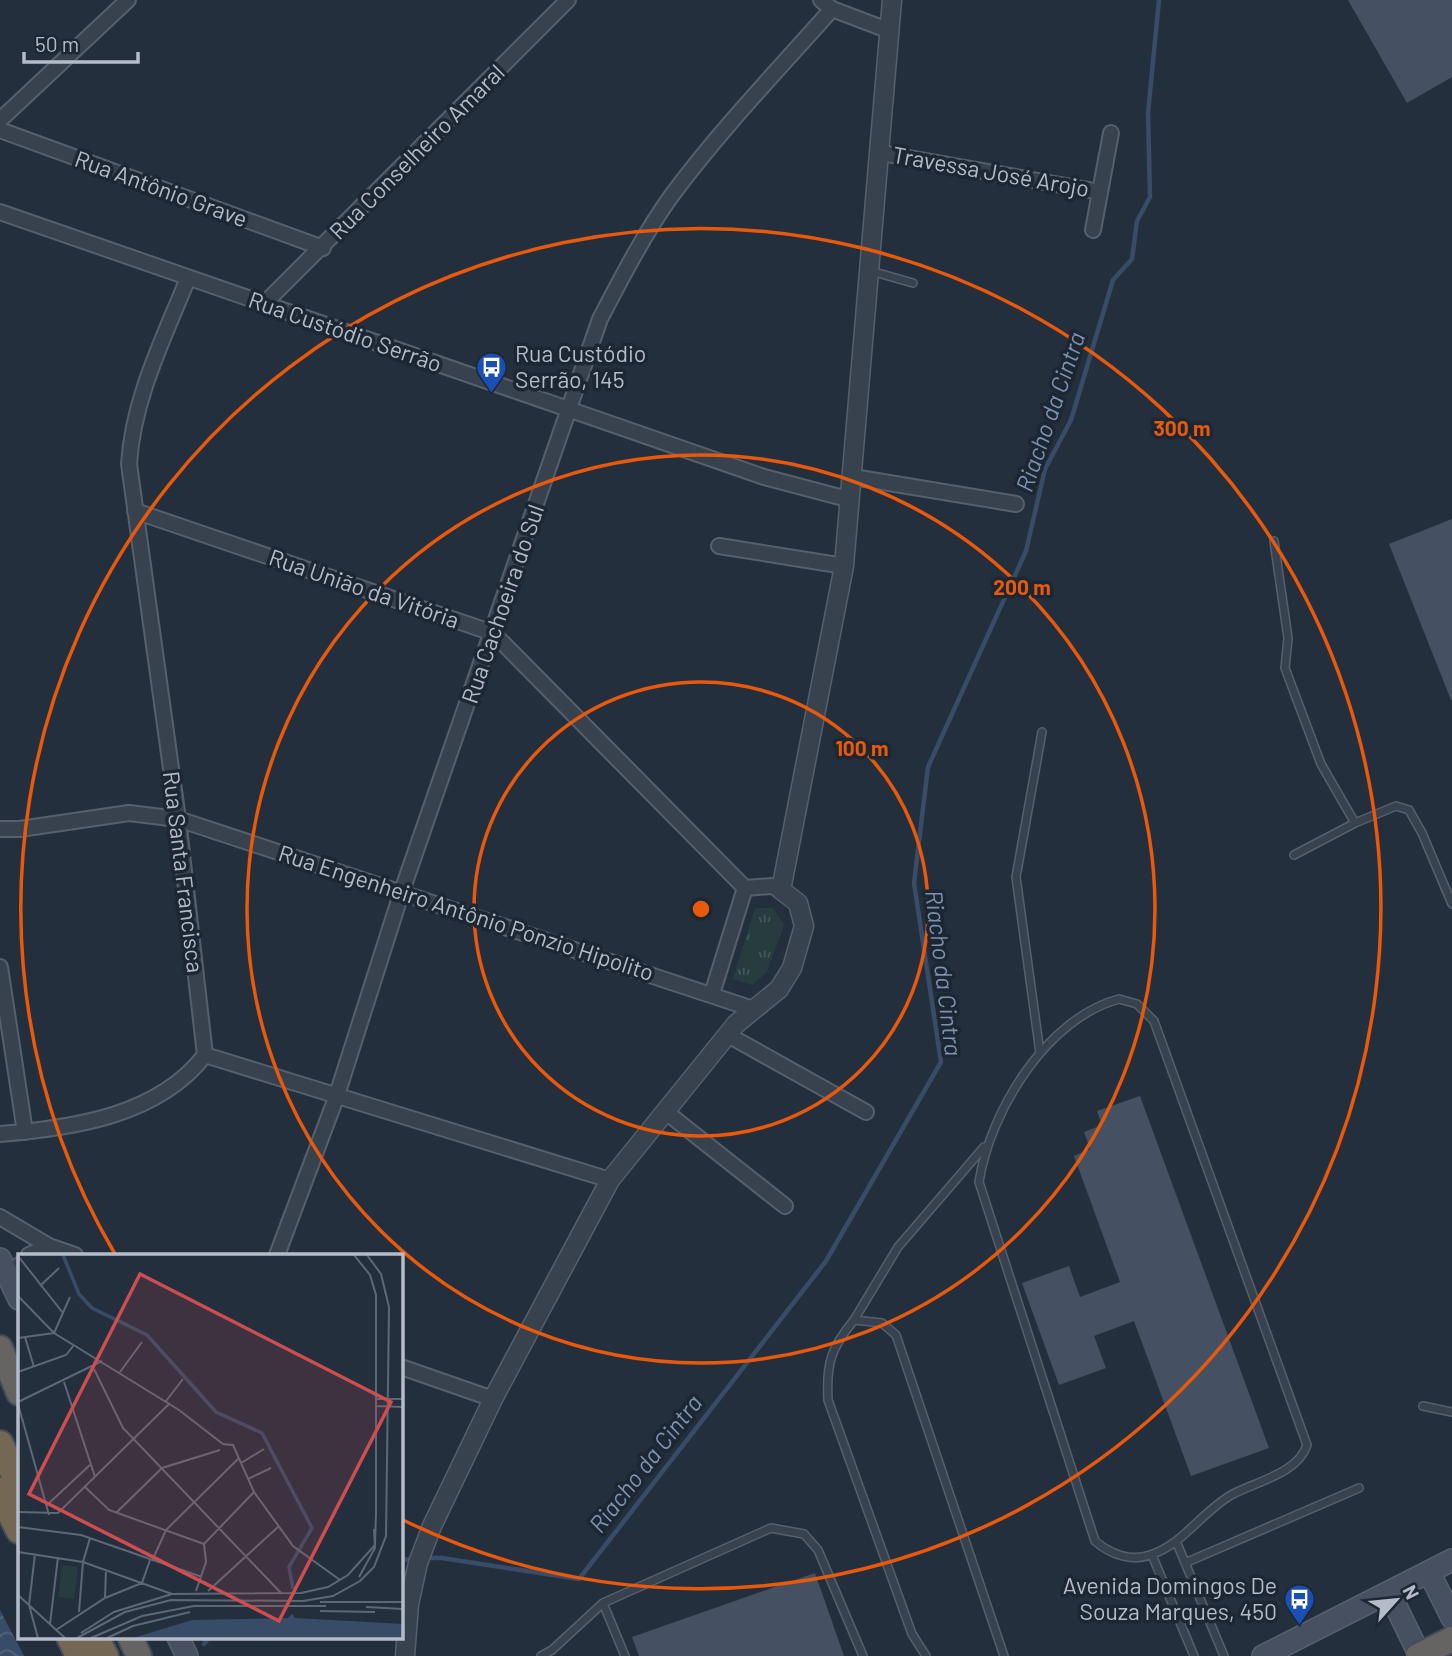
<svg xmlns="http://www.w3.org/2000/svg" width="1452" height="1656" font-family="Barlow,sans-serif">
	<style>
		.park { fill: url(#park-tufts) }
		.water { fill: url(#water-waves) }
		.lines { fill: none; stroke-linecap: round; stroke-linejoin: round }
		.stream { stroke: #394c67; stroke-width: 4.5 }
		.building { fill: #455162 }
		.service-casing { stroke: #565f6c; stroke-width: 10 }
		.minor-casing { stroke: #565f6c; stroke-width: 18 }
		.tertiary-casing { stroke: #565f6c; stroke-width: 21 }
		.secondary-casing { stroke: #565f6c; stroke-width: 24 }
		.trunk-casing { stroke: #434c59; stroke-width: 28 }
		.motorway-casing { stroke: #434c59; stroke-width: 30 }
		.service { stroke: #38414e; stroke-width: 7 }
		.minor { stroke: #38414e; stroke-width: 14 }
		.tertiary { stroke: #38414e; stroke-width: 18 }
		.secondary { stroke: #465061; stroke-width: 21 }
		.trunk { stroke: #656462; stroke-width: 24 }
		.motorway { stroke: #746855; stroke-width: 26 }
		.trunk-bridge-casing { stroke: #434c59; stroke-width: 28; stroke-linecap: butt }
		.trunk-bridge { stroke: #656462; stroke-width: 24 }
		.ring { fill: none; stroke: #e8590c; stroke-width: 3.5 }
		.labels { text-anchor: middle; stroke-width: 7; stroke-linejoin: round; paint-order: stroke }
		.street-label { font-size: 23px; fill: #b4bcc9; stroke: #1d2633 }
		.poi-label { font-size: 23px; fill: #b4bcc9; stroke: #1d2633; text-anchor: start }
		.water-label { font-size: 24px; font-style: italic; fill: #7c92b1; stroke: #1d2633 }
		.inset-river { fill: none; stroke: #394c67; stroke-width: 3.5 }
		.inset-road { fill: none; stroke: #5e6776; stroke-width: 2 }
		.view { fill: #ce4d50; fill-opacity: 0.15; stroke: #ce4d50; stroke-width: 3.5 }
		.inset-edge { fill: none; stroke: #b4bcc9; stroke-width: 3.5 }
		.centre { fill: #e8590c; stroke: #1d2633; stroke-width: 3.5 }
		.ring-label { font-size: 21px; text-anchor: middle; font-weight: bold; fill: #e8590c; stroke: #1d2633; stroke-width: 7; stroke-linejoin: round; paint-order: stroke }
	</style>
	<defs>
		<pattern id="park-tufts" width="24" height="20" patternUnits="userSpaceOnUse" patternTransform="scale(1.75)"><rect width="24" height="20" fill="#263c3f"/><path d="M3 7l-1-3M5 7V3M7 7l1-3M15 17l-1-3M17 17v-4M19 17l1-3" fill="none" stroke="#435659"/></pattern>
		<pattern id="water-waves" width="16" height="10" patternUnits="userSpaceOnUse" patternTransform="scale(1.75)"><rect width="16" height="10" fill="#394c67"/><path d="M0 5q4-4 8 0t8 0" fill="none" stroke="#53647b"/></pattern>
	</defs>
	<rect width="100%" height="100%" fill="#242f3e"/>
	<!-- park -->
	<path class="park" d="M 755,908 L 773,908 L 784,925 L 767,972 L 752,985 L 733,979 Z"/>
	<!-- water -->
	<path class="water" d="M 0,1610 L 24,1656 L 0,1656 Z"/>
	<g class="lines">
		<!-- stream -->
		<path class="stream" d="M 426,1558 L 442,1558 L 579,1579 L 826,1261 L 941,1062 L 914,883 L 928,767 L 1026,551 L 1045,469 L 1071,420 L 1113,280 L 1132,259 L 1137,221 L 1150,197 L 1148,113 L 1159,0
			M 401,1560 L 413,1559
			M 204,1644 L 209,1637"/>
	</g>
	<!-- building -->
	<path class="building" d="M 1348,0 L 1452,0 L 1452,77 L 1407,103 Z
		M 1452,519 L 1452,700 L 1451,700 L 1389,544 Z
		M 1140,1096 L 1269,1448 L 1191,1476 L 1134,1321 L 1094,1336 L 1106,1368 L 1059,1385 L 1022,1283 L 1069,1266 L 1080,1297 L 1120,1282 L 1074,1156 L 1090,1149 L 1084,1132 L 1102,1125 L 1097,1111 Z
		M 815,1573 L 844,1656 L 639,1656 L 632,1637 Z"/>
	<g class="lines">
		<defs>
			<path id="service" d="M 871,271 L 913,283
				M 1274,541 L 1288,638 L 1285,668 L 1321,764 L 1355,823 L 1396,806 L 1409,810 L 1422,833 L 1452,904
				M 1294,855 L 1355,823
				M 1119,999 L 1137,1004 L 1154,1021 L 1307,1445 C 1298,1473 1258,1481 1233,1494 C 1203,1510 1183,1545 1150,1555 C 1131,1562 1110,1554 1095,1541 L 979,1182 C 990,1111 1047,1018 1119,999 Z
				M 1040,1053 L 1016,877 L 1042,732
				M 854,1320 L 898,1247 L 984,1147
				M 1423,1406 L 1452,1412
				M 1176,1541 L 1224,1656
				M 1152,1555 L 1194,1656
				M 1185,1563 L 1359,1488
				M 603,1603 L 625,1656
				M 541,1656 L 552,1650 L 603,1603 L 771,1528 L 804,1534 L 818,1550 L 863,1656
				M 926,1656 L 912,1634 L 828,1400 C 826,1363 831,1348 854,1320 L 882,1323 L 896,1335 L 1004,1656"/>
			<path id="minor" d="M 821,0 L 832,9 L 890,31
				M 0,120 L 128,0
				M 0,130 L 323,248
				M 881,153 L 1100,192
				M 0,212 L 764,477 L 851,500
				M 1093,230 L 1111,133
				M 188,278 C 164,338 133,398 129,464 L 178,819 L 205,1055
				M 265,303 L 568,0
				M 853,477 L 1016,504
				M 135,511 L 493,633 L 745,888
				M 719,546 L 844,566
				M 0,829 L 20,829 L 129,813 L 178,819 L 753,1009
				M 0,967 L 25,1132
				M 712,994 L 745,888 L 772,886 L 781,890
				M 728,1035 L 866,1112
				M 205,1055 L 610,1180
				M 666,1112 L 785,1206
				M 0,1134 C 73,1128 158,1116 205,1055
				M 0,1217 L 49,1246 L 75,1255
				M 29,1255 L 49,1246
				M 277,1255 L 336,1098 L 402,891 L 600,319 C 622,277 644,234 672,195 C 721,129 778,70 832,9
				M 11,1281 L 19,1265
				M 401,1367 L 493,1399"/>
			<path id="tertiary" d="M 405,1656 L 409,1604 L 418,1563 L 432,1526 L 494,1397 L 610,1180 L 736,1024 L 779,989 L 792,968 L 804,926 L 798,903 L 781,890 L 844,566 L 892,0"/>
			<path id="secondary" d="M 0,1259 L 19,1299
				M 1429,1572 L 1452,1618
				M 1389,1592 L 1420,1656
				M 178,1637 L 187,1656
				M 1263,1656 L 1452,1560"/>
			<path id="trunk" d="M 0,1348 L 19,1393
				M 130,1637 L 139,1656"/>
			<path id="motorway" d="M 0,1444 L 19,1484
				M 0,1491 L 19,1530
				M 70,1637 L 79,1656
				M 95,1637 L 105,1656"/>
		</defs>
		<!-- service casing -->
		<use href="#service" class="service-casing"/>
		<!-- minor casing -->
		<use href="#minor" class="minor-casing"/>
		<!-- tertiary casing -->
		<use href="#tertiary" class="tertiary-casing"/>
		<!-- secondary casing -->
		<use href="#secondary" class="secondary-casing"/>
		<!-- trunk casing -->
		<use href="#trunk" class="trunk-casing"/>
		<!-- motorway casing -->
		<use href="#motorway" class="motorway-casing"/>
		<!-- service -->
		<use href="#service" class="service"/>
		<!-- minor -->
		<use href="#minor" class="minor"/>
		<!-- tertiary -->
		<use href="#tertiary" class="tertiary"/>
		<!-- secondary -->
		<use href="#secondary" class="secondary"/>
		<!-- trunk -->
		<use href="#trunk" class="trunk"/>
		<!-- motorway -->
		<use href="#motorway" class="motorway"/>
		<defs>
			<path id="trunk-bridge" d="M 1418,1656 L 1452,1639"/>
		</defs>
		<!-- trunk-bridge casing -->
		<use href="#trunk-bridge" class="trunk-bridge-casing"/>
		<!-- trunk-bridge -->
		<use href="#trunk-bridge" class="trunk-bridge"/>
	</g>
	<!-- distance rings -->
	<g class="ring">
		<circle cx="701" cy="909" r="227"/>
		<circle cx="701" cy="909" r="454"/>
		<path d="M115 1254A680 680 0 1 1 403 1520"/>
	</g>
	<!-- icons -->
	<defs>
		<symbol id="bus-pin" viewBox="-11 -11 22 30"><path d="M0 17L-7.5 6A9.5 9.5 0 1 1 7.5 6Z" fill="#1a4fb4" stroke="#1d2633"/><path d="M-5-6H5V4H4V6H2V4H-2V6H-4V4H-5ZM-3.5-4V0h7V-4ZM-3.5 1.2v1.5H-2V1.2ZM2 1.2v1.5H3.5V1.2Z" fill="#fff"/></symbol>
	</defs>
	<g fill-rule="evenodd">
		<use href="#bus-pin" x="474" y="350" width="35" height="47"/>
		<use href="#bus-pin" x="1282" y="1582" width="35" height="47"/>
	</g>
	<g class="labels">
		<!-- street labels -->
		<g class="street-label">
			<text transform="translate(417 152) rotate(-45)" y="8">Rua Conselheiro Amaral</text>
			<text transform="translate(991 172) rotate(10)" y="8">Travessa José Arojo</text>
			<text transform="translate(161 189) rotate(20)" y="8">Rua Antônio Grave</text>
			<text transform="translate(345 332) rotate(19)" y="8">Rua Custódio Serrão</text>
			<text transform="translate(364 589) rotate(19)" y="8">Rua União da Vitória</text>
			<text transform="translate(503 604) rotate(-71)" y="8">Rua Cachoeira do Sul</text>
			<text transform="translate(183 872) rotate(83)" y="8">Rua Santa Francisca</text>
			<text transform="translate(466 913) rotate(18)" y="8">Rua Engenheiro Antônio Ponzio Hipolito</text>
		</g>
		<!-- poi labels -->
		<g class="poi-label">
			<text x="515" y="362">Rua Custódio<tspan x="515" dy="26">Serrão, 145</tspan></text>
			<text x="1277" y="1594" text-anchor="end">Avenida Domingos De<tspan x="1277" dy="26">Souza Marques, 450</tspan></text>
		</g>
		<!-- water labels -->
		<g class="water-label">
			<text transform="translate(1051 412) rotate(-71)" y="8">Riacho da Cintra</text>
			<text transform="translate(943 973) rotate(83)" y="8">Riacho da Cintra</text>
			<text transform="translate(646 1464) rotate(-52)" y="8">Riacho da Cintra</text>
		</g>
	</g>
	<!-- overview -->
	<g transform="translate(18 1254)">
		<rect width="385" height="385" fill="#242f3e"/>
		<path d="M 44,311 L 60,313 L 56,345 L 40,343 Z" fill="#263c3f"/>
		<path d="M 274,360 L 277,364 L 385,370 L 385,384 L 115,384 L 174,366 L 270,364 Z" fill="#394c67"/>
		<path class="inset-river" d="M 45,1 L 61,40 L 74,54 L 129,81 L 198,158 L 244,179 L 294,274 L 271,313 L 275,335"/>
		<path class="inset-road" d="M 336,1 L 352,21 L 358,41 L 358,262M 0,2 L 45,59M 22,32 L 41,14M 0,42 L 36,79 L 161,156 L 205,190 L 215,191 L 236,238 L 275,292 L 322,326M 36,79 L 52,43M 7,83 L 16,113M 0,84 L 36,79M 76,115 L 105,174 L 263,339M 0,118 L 48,101 L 56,91M 102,118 L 124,88M 46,128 L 77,223M 358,145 L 385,145M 148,147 L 165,125M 0,148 L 84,107M 0,150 L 31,261M 358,152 L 385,153M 223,209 L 246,195M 230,225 L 253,214M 67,233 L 91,256 L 186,290M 29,251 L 73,210M 0,258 L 40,259 L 152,149M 98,259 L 144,214 L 202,196M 0,273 L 63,281 L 184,323M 186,290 L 236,238M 0,298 L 65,308 L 154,340M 17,300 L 11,351 L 20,384M 134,307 L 148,276 L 221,204M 341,323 L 357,294 L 356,275M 178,337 L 188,308 L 186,290M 190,337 L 260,273M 0,341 L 47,384M 87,343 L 88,316M 285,347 L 315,342 L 342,327 L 356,313 L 368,282 L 371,53 L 363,20 L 349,1M 302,348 L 385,348M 348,353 L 385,355M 302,357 L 357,358M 61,358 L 65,308 L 72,284M 32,370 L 40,303M 38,376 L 87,344 L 124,329 L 132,306M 63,379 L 96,358 L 154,340 L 283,339 L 310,333 L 330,321 L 357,291 L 358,258M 59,384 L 107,358 L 153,346 L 286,347M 73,384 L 124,362 L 176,352 L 308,352M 89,384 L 115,372 L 172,358"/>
		<path class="view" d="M 122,20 L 373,148 L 261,367 L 11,240 Z"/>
		<rect width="385" height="385" class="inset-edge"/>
	</g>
	<circle cx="701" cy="909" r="10" class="centre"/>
	<g class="ring-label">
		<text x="1182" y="436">300 m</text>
		<text x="1022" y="595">200 m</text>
		<text x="862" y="756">100 m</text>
	</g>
	<!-- north arrow -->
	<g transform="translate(1396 1600) rotate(63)" stroke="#1d2633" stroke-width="5" paint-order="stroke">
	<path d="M0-5L12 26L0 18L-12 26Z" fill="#b4bcc9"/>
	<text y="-10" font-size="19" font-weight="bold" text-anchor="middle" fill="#b4bcc9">N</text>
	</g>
	<!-- scale -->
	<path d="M24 52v10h114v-10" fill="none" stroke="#b4bcc9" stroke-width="3.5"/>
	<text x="35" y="52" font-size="21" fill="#b4bcc9" stroke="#1d2633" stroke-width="5" paint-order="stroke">50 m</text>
</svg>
